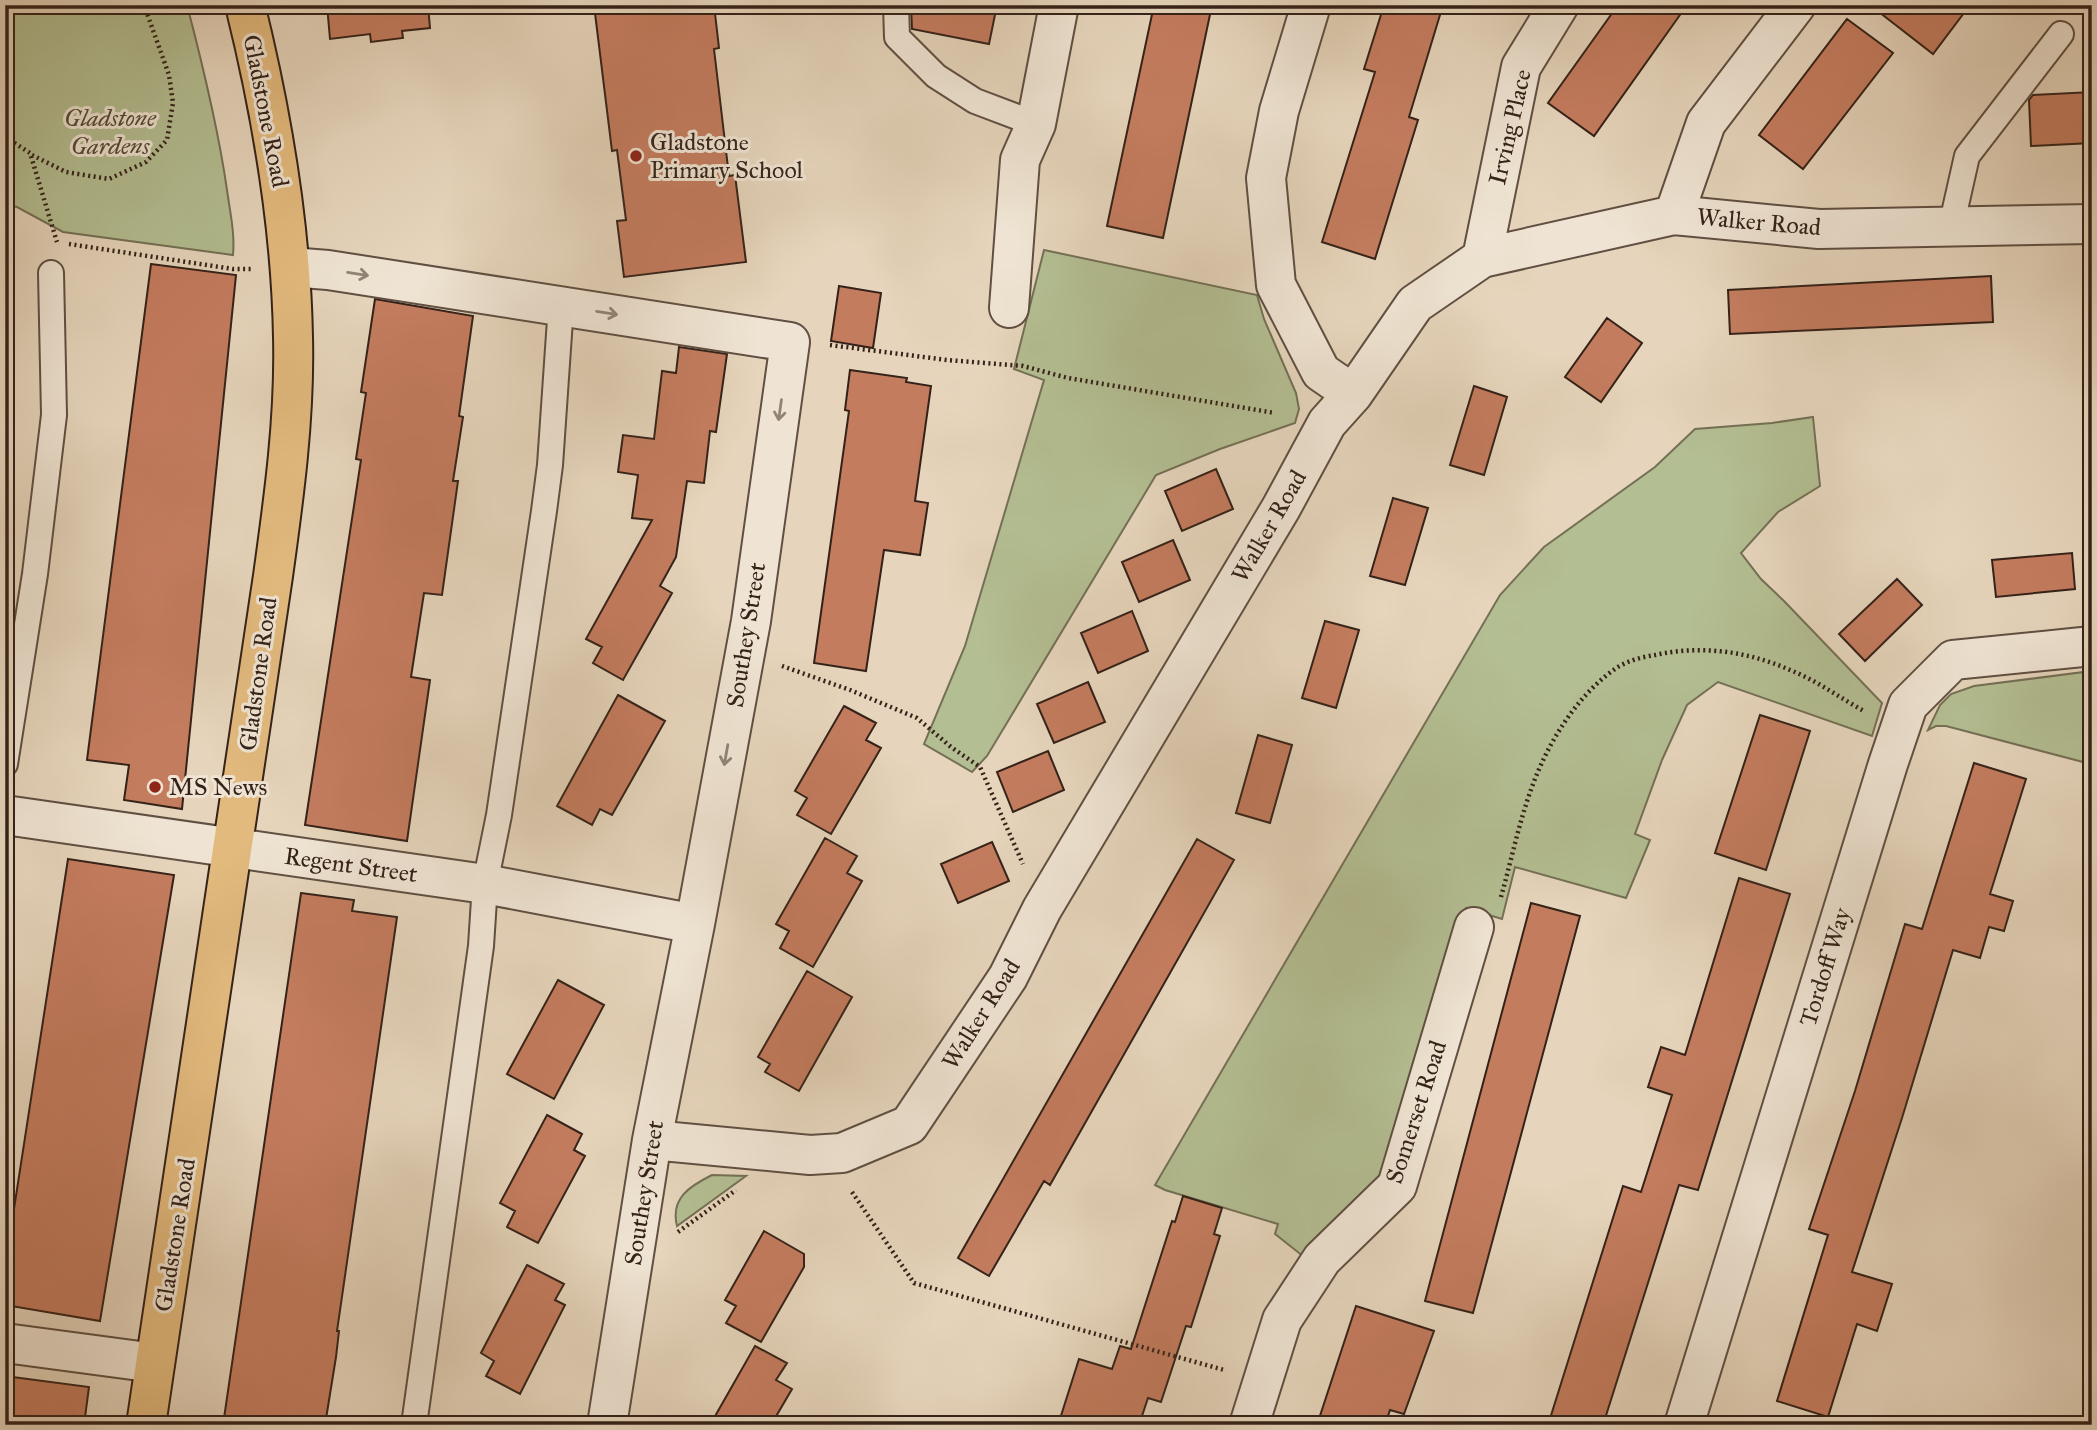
<svg xmlns="http://www.w3.org/2000/svg" width="2097" height="1430" font-family="'IM FELL Great Primer',serif">
<style>
.green{fill:#b3be92;stroke:#747056;stroke-width:2}
.building{fill:#c47c5f;stroke:#342219;stroke-width:2}
.lines{fill:none;stroke-linecap:round;stroke-linejoin:round}
.lane-casing{stroke:#604f42;stroke-width:28}
.street-casing{stroke:#604f42;stroke-width:42}
.primary-casing{stroke:#342219;stroke-width:42}
.path{stroke:#342219;stroke-width:4.5;stroke-dasharray:2 3.5;stroke-linecap:butt}
.lane{stroke:#efe4d3;stroke-width:24}
.street{stroke:#efe4d3;stroke-width:38}
.primary{stroke:#e3ba7e;stroke-width:38}
.oneway{stroke:#928376}
.poi-dot{fill:#8f2418;stroke:#efe4d3;stroke-width:2.5}
.labels{text-anchor:middle;stroke-width:6;stroke-linejoin:round;paint-order:stroke}
.street-label{font-size:24px;fill:#342219;stroke:#efe4d3}
.park-label{font-size:24px;font-style:italic;fill:#544937;stroke:#efe4d3}
.poi-label{font-size:24px;fill:#342219;stroke:#efe4d3;text-anchor:start}
</style>
<rect width="100%" height="100%" fill="#e6d5bc"/>
<filter id="stains"><feTurbulence type="fractalNoise" baseFrequency=".00286" numOctaves="4"/><feColorMatrix values="0 0 0 0 .2 0 0 0 0 .09 0 0 0 0 .02 0 0 0 .5 -.17"/></filter>
<radialGradient id="worn" r=".72"><stop offset=".6" stop-color="#630" stop-opacity="0"/><stop offset="1" stop-color="#630" stop-opacity=".3"/></radialGradient>
<path class="green" d="M5,5h182c16,61 31,122 40,185 3,22 8,43 6,65l-170,-23 -46,-25 -12,-2z
M1044,250l213,45 7,24 32,74 3,16 -4,14 -75,26 -64,26 -169,281 -15,16 -48,-28 41,-98 79,-266 -30,-11z
M1813,417l7,69 -42,26 -37,41 20,26 23,22 98,102 -10,33 -154,-54 -31,23 -25,55 -27,74 15,6 -24,58 -111,-31 -13,52 -36,-11 -61,226 -11,27 -90,96 -29,-23 3,-10 -113,-34 -10,-5 345,-590 44,-48 111,-80 40,-38 77,-6z
M2092,671v55l-9,36 -137,-36h-10l-8,4 12,-25 11,-11 23,-8z
M712,1175l34,1 -69,50c-7,-28 13,-40 35,-51z"/>
<path class="building" d="M327,5h101l2,23 -28,3 1,7 -32,4 -1,-8 -40,5z
M594,5h120l5,43 -5,1 15,127 6,-1 11,87 -122,15 -7,-56 9,-1 -9,-70 -5,1z
M911,5h86l-8,39 -77,-15z
M1154,5h58l-49,233 -56,-12z
M1384,5h59l-34,112 9,3 -43,139 -53,-17 53,-170 -11,-3z
M1618,5h69l-93,131 -46,-33z
M1870,5h100l-37,49z
M1847,19l46,34 -90,116 -44,-34z
M2092,92v51l-61,3 -2,-46 4,-5z
M151,264l85,11 -54,534 -58,-9 5,-35 -42,-5z
M1991,276l2,46 -263,12 -2,-44z
M839,286l42,7 -8,55 -42,-7z
M375,299l98,17 -14,100 4,1 -10,64h5l-16,114 -18,-2 -13,84 19,3 -23,161 -102,-16 56,-365 -5,-1 10,-66 -5,-1z
M1607,318l35,25 -41,59 -36,-25z
M679,347l48,7 -11,78 -6,-1 -6,52 -17,-2 -11,76 -16,29 12,7 -49,87 -30,-17 9,-16 -16,-8 66,-119 -20,-2 6,-43 -20,-3 5,-37 31,4 8,-68 14,2z
M850,370l57,8 -1,4 25,4 -16,115 13,2 -8,52 -36,-5 -18,121 -52,-8 35,-252 -4,-1z
M1474,386l33,11 -23,78 -34,-10z
M1216,469l17,40 -51,22 -17,-40z
M1393,498l35,10 -23,77 -35,-9z
M1173,540l17,40 -51,22 -17,-40z
M2072,553l3,36 -79,8 -4,-37z
M1897,579l25,26 -57,56 -26,-27z
M1132,611l16,40 -50,22 -17,-40z
M1325,621l34,9 -23,78 -34,-10z
M1088,682l17,40 -51,21 -17,-39z
M618,695l47,26 -53,94 -12,-6 -8,16 -35,-19z
M844,706l32,17 -10,17 15,8 -50,86 -34,-19 10,-17 -12,-7z
M1760,715l50,16 -44,139 -51,-17z
M1258,735l34,10 -22,78 -34,-10z
M1048,751l16,39 -51,22 -16,-40z
M1974,763l52,16 -36,115 23,7 -9,30 -15,-4 -9,31 -27,-8 -51,168 -50,154 40,12 -15,47 -20,-7 -29,93 -51,-16 51,-166 -19,-6 46,-138 50,-167 17,5z
M825,838l32,18 -10,17 15,8 -49,86 -33,-19 9,-17 -13,-7z
M1197,839l37,21 -184,325 -6,-4 -55,95 -31,-18z
M992,842l17,39 -51,22 -17,-39z
M68,859l106,16 -74,446 -95,-16v-38z
M1739,878l51,16 -92,296 -19,-5 -76,240h-55l75,-239 18,6 31,-97 -24,-8 13,-40 24,8z
M301,893l53,7 -2,11 45,6 -60,414h2l-3,26 -11,68h-102z
M1531,903l49,13 -107,397 -48,-12z
M807,971l45,26 -53,94 -34,-19 5,-8 -12,-7z
M558,980l46,25 -50,94 -47,-25z
M547,1115l35,19 -8,16 11,6 -47,87 -31,-16 8,-16 -15,-8z
M1183,1196l39,12 -8,26 6,2 -29,91 -5,-1 -25,76 -13,-4 -9,27h-62l-17,-6 19,-60 33,10 8,-23 11,3 41,-128 3,1z
M764,1231l40,23v13l-43,75 -35,-19 10,-17 -11,-6z
M527,1265l37,19 -9,16 10,5 -45,89 -34,-18 8,-15 -13,-8z
M1356,1306l78,25 -30,83 -14,-4 -5,15h-68z
M755,1346l32,17 -11,17 16,9 -21,36h-61z
M5,1376l84,11 -5,38h-79z"/>
<g class="lines">
<g class="lane-casing">
<path id="lane" d="M896,5l1,32 39,39 39,25 61,23
M1951,227l16,-71 94,-122
M5,764l30,-190 19,-159 -3,-142
M414,1425l67,-479 4,-62 14,-69 45,-304 6,-46 11,-160"/>
</g>
<g class="street-casing">
<path id="street" d="M1311,5l-32,106 -13,67 10,107 45,87 32,22
M1674,215l32,-92 90,-118
M1482,258l39,-191 38,-62
M290,267l38,3 462,72 -39,279 -56,303 -43,216 -45,285
M1009,308l11,-148 16,-36 23,-119
M5,815l480,69 210,40
M652,1140l158,15 32,-2 67,-28 99,-148 34,-68 239,-401 46,-85 26,-29 62,-90 67,-46 192,-43 145,14 273,-5
M5,1343l150,20
M1249,1425l33,-105 40,-61 75,-73 77,-259
M1684,1425l204,-661 20,-59 45,-45 139,-14"/>
</g>
<g class="primary-casing">
<path id="primary" d="M146,1425l127,-849c11,-79 22,-159 20,-239 -2,-112 -21,-223 -48,-332"/>
</g>
<path class="path" d="M5,137l25,16 27,89
M32,155l34,17 43,7 37,-17 21,-22 6,-37 -4,-28 -25,-70
M69,244l164,25h18
M830,345l117,15 76,6 45,12 207,35
M782,666l68,24 67,28 34,29 29,20 43,97
M1501,897c11,-39 19,-80 34,-118 16,-41 44,-85 80,-110 11,-8 27,-12 40,-14 46,-10 92,-4 135,15 26,10 50,28 74,41
M852,1192l62,91 310,87
M678,1232l58,-42"/>
<use href="#lane" class="lane"/>
<use href="#street" class="street"/>
<use href="#primary" class="primary"/>
</g>
<defs><path id="oneway-shaft" d="M-6 0H5M1.5-3L5.5 0L1.5 3" fill="none" stroke-width="1.6" stroke-linecap="round" stroke-linejoin="round" transform="scale(1.75)"/></defs>
<g class="oneway">
<use href="#oneway-shaft" transform="translate(358 274) rotate(9)"/>
<use href="#oneway-shaft" transform="translate(607 313) rotate(9)"/>
<use href="#oneway-shaft" transform="translate(780 410) rotate(98)"/>
<use href="#oneway-shaft" transform="translate(726 755) rotate(100)"/>
</g>
<g class="poi-dot">
<circle cx="636" cy="156" r="7"/>
<circle cx="155" cy="787" r="7"/>
</g>
<g class="labels">
<g class="street-label">
<text transform="translate(266 111) rotate(79)" y="8">Gladstone Road</text>
<text transform="translate(1510 127) rotate(-77)" y="8">Irving Place</text>
<text transform="translate(1759 222) rotate(5)" y="8">Walker Road</text>
<text transform="translate(1269 526) rotate(-60)" y="8">Walker Road</text>
<text transform="translate(746 635) rotate(-81)" y="8">Southey Street</text>
<text transform="translate(258 674) rotate(-82)" y="8">Gladstone Road</text>
<text transform="translate(351 865) rotate(8)" y="8">Regent Street</text>
<text transform="translate(1825 967) rotate(-73)" y="8">Tordoff Way</text>
<text transform="translate(981 1014) rotate(-58)" y="8">Walker Road</text>
<text transform="translate(1416 1112) rotate(-72)" y="8">Somerset Road</text>
<text transform="translate(644 1193) rotate(-81)" y="8">Southey Street</text>
<text transform="translate(175 1235) rotate(-81)" y="8">Gladstone Road</text>
</g>
<g class="park-label">
<text x="110" y="126">Gladstone<tspan x="110" dy="28">Gardens</tspan></text>
</g>
<g class="poi-label">
<text x="650" y="150">Gladstone<tspan x="650" dy="28">Primary School</tspan></text>
<text x="169" y="795">MS News</text>
</g>
</g>
<rect width="2097" height="1430" fill="none" stroke="#e6d5bc" stroke-width="28"/>
<rect x="7" y="7" width="2083" height="1416" fill="none" stroke="#342219" stroke-width="3.5"/>
<rect x="14" y="14" width="2069" height="1402" fill="none" stroke="#342219" stroke-width="2"/>
<rect width="100%" height="100%" filter="url(#stains)"/>
<rect width="100%" height="100%" fill="url(#worn)"/>
</svg>
